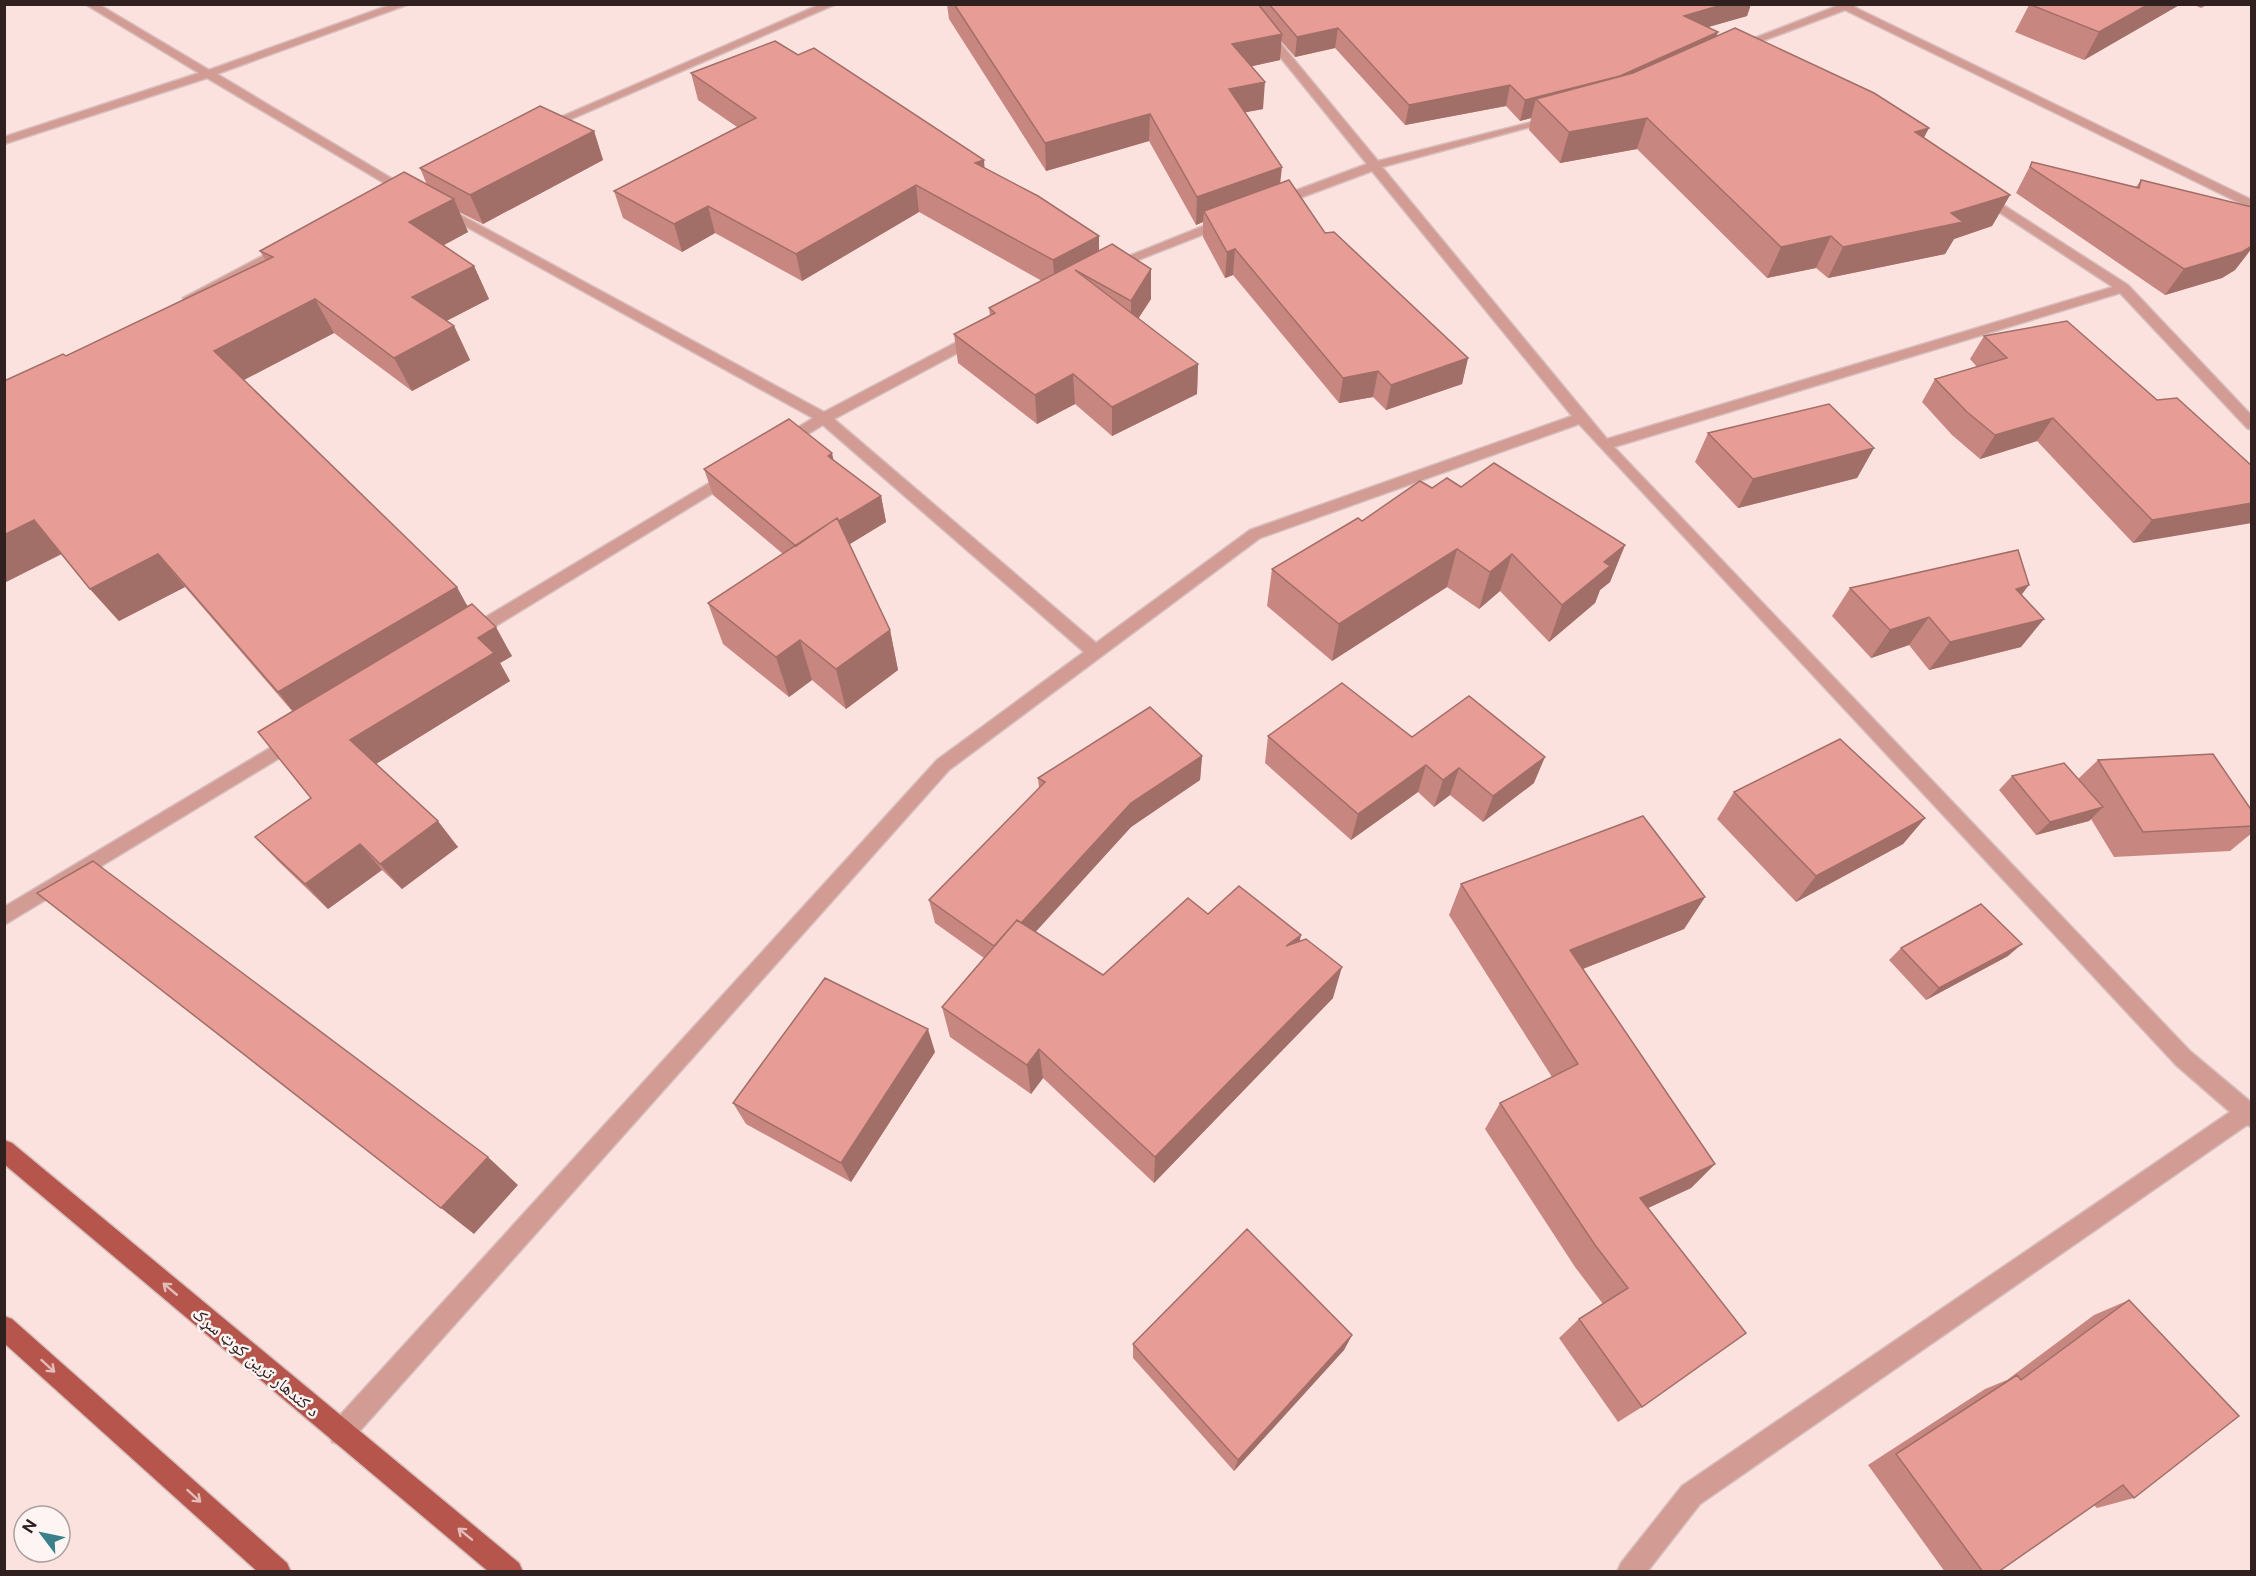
<svg xmlns="http://www.w3.org/2000/svg" width="2256" height="1576" font-family="'Public Sans','Noto Naskh Arabic',sans-serif">
<style>
.lines{fill:none;stroke-linecap:round;stroke-linejoin:round}
.minor-casing{stroke:#d7bfbd;stroke-width:3}
.primary-casing{stroke:#d7bfbd;stroke-width:3}
.minor{fill:#d29b94;fill-rule:evenodd}
.primary{fill:#b5554c;fill-rule:evenodd}
.wall{fill:#c78780}
.shaded-wall{fill:#a26e68}
.building{fill:#e79d95;stroke:#a26e68;stroke-width:1.5}
.oneway{stroke:#e4bcb9}
.labels{text-anchor:middle;stroke-width:5;stroke-linejoin:round;paint-order:stroke}
.near-street-label{font-size:18px;fill:#302120;stroke:#fdf4f3}
</style>
<rect width="100%" height="100%" fill="#fce2df"/>
<g class="lines">
<g class="minor-casing">
<path id="minor" d="M85,4h13l111,66 184,-66h16l-192,70 199,119 -10,3 -199,-118 -203,66v-7l195,-64z
M821,4h15l-288,125 -10,-2z
M1237,4h11l130,157 178,-45v4l-174,47 225,272 506,-152 -134,-88v-6l4,-1 145,93 124,131v14l-5,-2 -127,-135 -506,154 576,604 62,52v24l-5,-2 -547,379 -53,68h-30l4,-9 61,-77 548,-374 -54,-47 -597,-641 -319,114 -311,232 -599,672 -9,3 -9,-3 -3,-9 3,-9 605,-664 147,-108 -261,-227 -35,21h-10l-2,-3 2,-3 35,-22 -377,-208 10,-3 378,205 148,-78h10v6l-148,79 262,224 154,-113 322,-114 -200,-245 -91,34h-8v-6l94,-35z
M1842,4h16l-4,3 398,193v9l-407,-199 -107,40 -9,-2z
M1226,217l6,4 -2,3 -115,45 -5,1 -6,-4z
M285,244l6,4 -2,3 -94,50h-10l-2,-3z
M731,470l7,5 -2,4 -260,159h-12l-2,-4 2,-4z
M295,733l6,2 3,5 -3,5 -297,180v-18z"/>
</g>
<g class="primary-casing">
<path id="primary" d="M4,1140l8,3 507,420 4,9h-34l-485,-408z
M4,1316l8,3 275,244 4,9h-33l-254,-229z"/>
</g>
<use href="#minor" class="minor"/>
<use href="#primary" class="primary"/>
</g>
<path class="wall" d="M947,4h804l-4,12 -39,11 10,5 -2,4 213,92 -6,10 87,57 -18,31 -38,13 -9,15 -117,24 -12,-10 -49,10 -130,-129 -77,14 -31,-33 2,-12 -11,3 -14,-15 -101,19 -70,-77 -40,9 -14,-16 -1,19 -28,6 11,43 -18,3 35,71 45,50 143,125 -6,26 -76,26 -13,-13 -34,6 -106,-128 -8,3 -22,-41v-15l-7,3 -47,-84 -103,30 -97,-152z
M2181,4l-97,56 -69,-28 14,-27z
M2192,4h17l-8,4z
M798,55l186,105v8l115,83 52,18v30l-13,19 60,46 -1,30 -85,42 -37,-32 -38,20 -79,-61 -4,-29 36,-18 -1,-8 53,-27 -123,-69 -117,69 -87,-48 -33,19 -59,-34 -9,-27 123,-64 -39,-27 -7,-27z
M594,131l9,29 -120,64 -24,-12 9,20 -25,13 31,21 15,33 -43,22 8,5 16,34 -58,31 -78,-58 -90,47 224,226 44,50 -12,7 10,18 -134,83 82,83 -56,42 -20,-19 -54,39 -49,-47 -24,-25 56,-39 -19,-87 -107,-124 -66,34 -29,-32 -28,-35 -58,29v-202l62,-25 200,-95 -6,-10 167,-66 -7,-17z
M2032,162l104,25 5,-7 111,27v41l-17,22 -13,8 -57,17 -149,-102z
M1984,336l173,64 95,66 -119,77 -96,-102 -57,18 -28,-24 -30,-33 13,-23 42,-12 -7,-8z
M1708,433l166,15 -17,30 -119,30 -43,-46z
M834,460l47,36 5,26 -36,22 40,86 8,40 -52,39 -34,-29 -23,17 -66,-53 -15,-41 75,-49 -70,-59 -9,-26z
M1461,487l164,58 -15,37 -10,8 -5,13 -46,39 -49,-51 -21,18 -32,-22 -115,74 -65,-55 5,-37 90,-48z
M1850,588l171,7v52l-92,23 -20,-25 -38,13 -39,-42z
M1268,736l144,1 122,46 -51,39 -33,-27 -16,12 -16,-15 -67,48 -86,-77z
M1202,756l-2,24 -69,47 -96,105 68,43 105,-61 92,27 33,57 -179,185 -111,-105 -12,16 -81,-57 -8,-30 42,-49 -49,-35 -6,-23 110,-112 -1,-10z
M2098,760l154,51v22l-22,18 -116,6 -23,-38 -2,2 -53,14 -37,-45 13,-14 66,3z
M1734,792l191,26 -22,26 -107,58 -79,-83z
M1461,884l244,13 -21,32 -101,40 132,195 -24,24 -43,20 -6,199 -24,15 -59,-84 20,-19 24,-15 -28,-37 -90,-138 15,-26 52,-26 -103,-162z
M1901,948l107,8 -82,44 -37,-40z
M935,1052l-84,130 -105,-58 -13,-21z
M2129,1300l5,198 -37,10 -3,-3 -96,67h-53l-77,-107 117,-76 22,-9 87,-65z
M1352,1335l-8,15 -110,121 -101,-113v-14z"/>
<path class="shaded-wall" d="M1725,4h26l-4,12 -70,20 7,-20z
M2149,4h32l-97,56 15,-28z
M1338,28l-3,20 -40,9 2,-20z
M1718,32l-7,20 -161,61 -14,-14 -5,19 -11,3 5,-21z
M1282,34l-2,26 -49,11 1,-27z
M1265,82l-2,27 -36,7 2,-27z
M1510,85l-4,21 -101,19 4,-20z
M1150,114l-1,27 -103,30 -1,-28z
M1647,118l-10,31 -77,14 9,-31z
M1929,128l-16,31 2,-27z
M594,131l9,29 -120,64 -13,-29z
M984,160l2,28 -11,-25z
M1282,167l-3,27 -75,17 -1,11 -7,3 1,-28z
M916,185l3,27 -117,69 -6,-27z
M2010,195l-18,31 -38,13 -9,15 -117,24 15,-31z
M454,199l14,33 -44,24 -15,-34z
M708,206l7,27 -33,19 -8,-28z
M1099,236v28l-24,6 -20,18 -2,-28z
M1831,236l-15,32 -49,10 14,-31z
M2252,246v2l-17,22 -13,8 -57,17 19,-26z
M1235,249l-2,26 -8,3 2,-26z
M474,266l15,33 -60,31 -17,-33z
M1151,269v30l-20,31v-29z
M315,299l19,34 -98,51 -22,-33z
M454,326l16,34 -58,31 -18,-33z
M1468,358l-6,26 -76,26 5,-25z
M1198,364l-1,30 -85,42v-29z
M1378,371l-5,26 -34,6 4,-25z
M1073,374l2,30 -38,20 -2,-29z
M2053,418l-16,23 -57,18 15,-24z
M1874,448l-17,30 -119,30 15,-29z
M832,453l6,27 -10,-24z
M881,496l5,26 -82,50 -8,-26z
M2252,503v20l-119,20 19,-23z
M34,520l29,33 -59,30v-48z
M1625,545l-15,37 -10,8 -5,13 -46,39 13,-37 42,-43z
M1457,549l-10,38 -115,74 7,-37z
M158,554l27,33 -66,34 -29,-32z
M1512,554l-12,37 -21,18 11,-37z
M2029,585l-22,29 9,-25z
M457,587l18,33 -172,104 -25,-32z
M1929,617l-20,28 -38,13 19,-28z
M2044,619l-23,28 -92,23 21,-28z
M496,627l16,29 -12,7 10,18 -139,86 -21,-27 128,-102z
M890,630l8,40 -52,39 -10,-40z
M800,640l12,40 -23,17 -13,-40z
M1202,756l-2,24 -69,47 -130,143 -4,-22 134,-145z
M1545,757l-11,26 -51,39 10,-26z
M1426,765l-8,27 -67,48 7,-26z
M1459,768l-9,27 -16,12 9,-27z
M2103,807l-14,14 -53,14 14,-13z
M1925,818l-22,26 -107,58 20,-26z
M438,821l20,26 -56,42 -22,-25z
M360,844l22,26 -54,39 -23,-25z
M1705,897l-21,32 -130,51 16,-30z
M1301,935l-6,32 -9,-21z
M2022,944l-14,12 -82,44 13,-12z
M1342,967l-9,31 -179,185 1,-26z
M928,1029l7,23 -84,130 -10,-19z
M1039,1049l4,29 -12,16 -4,-29z
M488,1157l30,28 -44,49 -33,-26z
M1715,1164l-24,24 -73,34 22,-24z
M1352,1335l-8,15 -110,121 4,-11z"/>
<path class="building" d="M954,4h304l24,30 -50,10 33,38 -36,7 53,78 -85,30 -47,-83 -105,29z
M1269,4h456l-41,12 34,16 -98,44 -95,24 -15,-15 -101,20 -71,-77 -41,9z
M2029,4h120l-50,28z
M1735,28l139,65 55,35 -14,4 95,63 -59,18 12,9 -120,25 -12,-11 -50,11 -134,-129 -78,14 -33,-33 97,-26z
M775,41l23,14 16,-7 170,112 -9,3 63,33 61,40 -46,24 -137,-75 -120,69 -88,-48 -34,18 -60,-33 142,-73 -65,-45z
M540,106l54,25 -124,64 -50,-27z
M2032,162l107,26 2,-8 111,27v39l-10,6 -58,17 -154,-102z
M404,172l50,27 -45,23 65,44 -62,31 42,29 -60,32 -79,-59 -101,52 243,236 -179,105 -120,-138 -68,35 -56,-69 -30,15v-154l59,-27 3,2 207,-99 -13,-6z
M1289,180l36,53 9,-1 134,126 -77,27 -13,-14 -35,7 -108,-129 -8,3 -23,-41z
M1112,244l39,25 -20,32 -56,-31 123,94 -86,43 -39,-33 -38,21 -81,-61 41,-21 -6,-5z
M2067,321l90,79 20,-2 75,68v37l-100,17 -99,-102 -58,17 -28,-23 -32,-33 72,-21 -23,-22z
M1829,404l45,44 -121,31 -45,-46z
M789,419l43,34 -4,3 53,40 -42,25 -2,-3 -41,28 -92,-77z
M1494,463l131,82 -21,17 6,4 -48,39 -50,-51 -22,18 -33,-23 -118,75 -67,-55 86,-51 4,3 58,-40 12,7 15,-10 14,9z
M837,518l53,112 -54,39 -36,-29 -24,17 -68,-54z
M2018,550l11,35 -13,4 28,30 -94,23 -21,-25 -39,13 -40,-42z
M472,604l24,23 -18,11 16,15 -144,87 88,81 -58,43 -20,-20 -55,40 -50,-47 56,-39 -53,-66z
M1342,683l70,54 57,-41 76,61 -52,39 -34,-28 -16,12 -17,-15 -68,49 -90,-78z
M1150,707l52,49 -71,47 -110,120 -4,-3 -23,26 -65,-46 116,-118 -7,-4z
M1840,739l85,79 -109,58 -82,-84z
M2213,754l39,57v15l-109,6 -45,-72z
M2064,763l39,44 -53,15 -38,-46z
M1643,816l62,81 -135,53 145,214 -75,34 106,135 -104,74 -63,-88 49,-31 -33,-43 -95,-142 78,-39 -117,-180z
M93,861l395,296 -47,51 -404,-315z
M1239,886l62,49 -15,11 20,-7 36,28 -187,190 -116,-108 -12,16 -85,-58 75,-87 86,55 85,-77 20,16z
M1981,904l41,40 -83,44 -38,-40z
M825,978l103,51 -87,134 -108,-60z
M1247,1229l105,106 -114,125 -105,-116z
M2129,1300l110,116 -105,82 -11,-13 -125,87h-15l-87,-118 121,-79 4,5z"/>
<defs><path id="oneway-shaft" d="M-6 0H5M1.5-3L5.5 0L1.5 3" fill="none" stroke-width="1.6" stroke-linecap="round" stroke-linejoin="round" transform="scale(1.5)"/></defs>
<g class="oneway">
<use href="#oneway-shaft" transform="translate(170 1289) rotate(-140)"/>
<use href="#oneway-shaft" transform="translate(48 1366) rotate(42)"/>
<use href="#oneway-shaft" transform="translate(194 1496) rotate(42)"/>
<use href="#oneway-shaft" transform="translate(465 1534) rotate(-141)"/>
</g>
<g class="labels">
<g class="near-street-label">
<text transform="translate(256 1362) rotate(40)" y="6">د کندهار ترين کوټ سړک</text>
</g>
</g>
<rect width="2256" height="1576" fill="none" stroke="#302120" stroke-width="12"/>
<g transform="translate(42 1534) rotate(302)"><circle r="28" fill="#fdf4f3" stroke="#aba09f" stroke-width="1.5"/>
<path d="M0-4.5L10 22L0 15L-10 22Z" fill="#39808a"/>
<text y="-9" font-size="16" font-weight="bold" text-anchor="middle" fill="#302120">N</text>
</g>
</svg>
